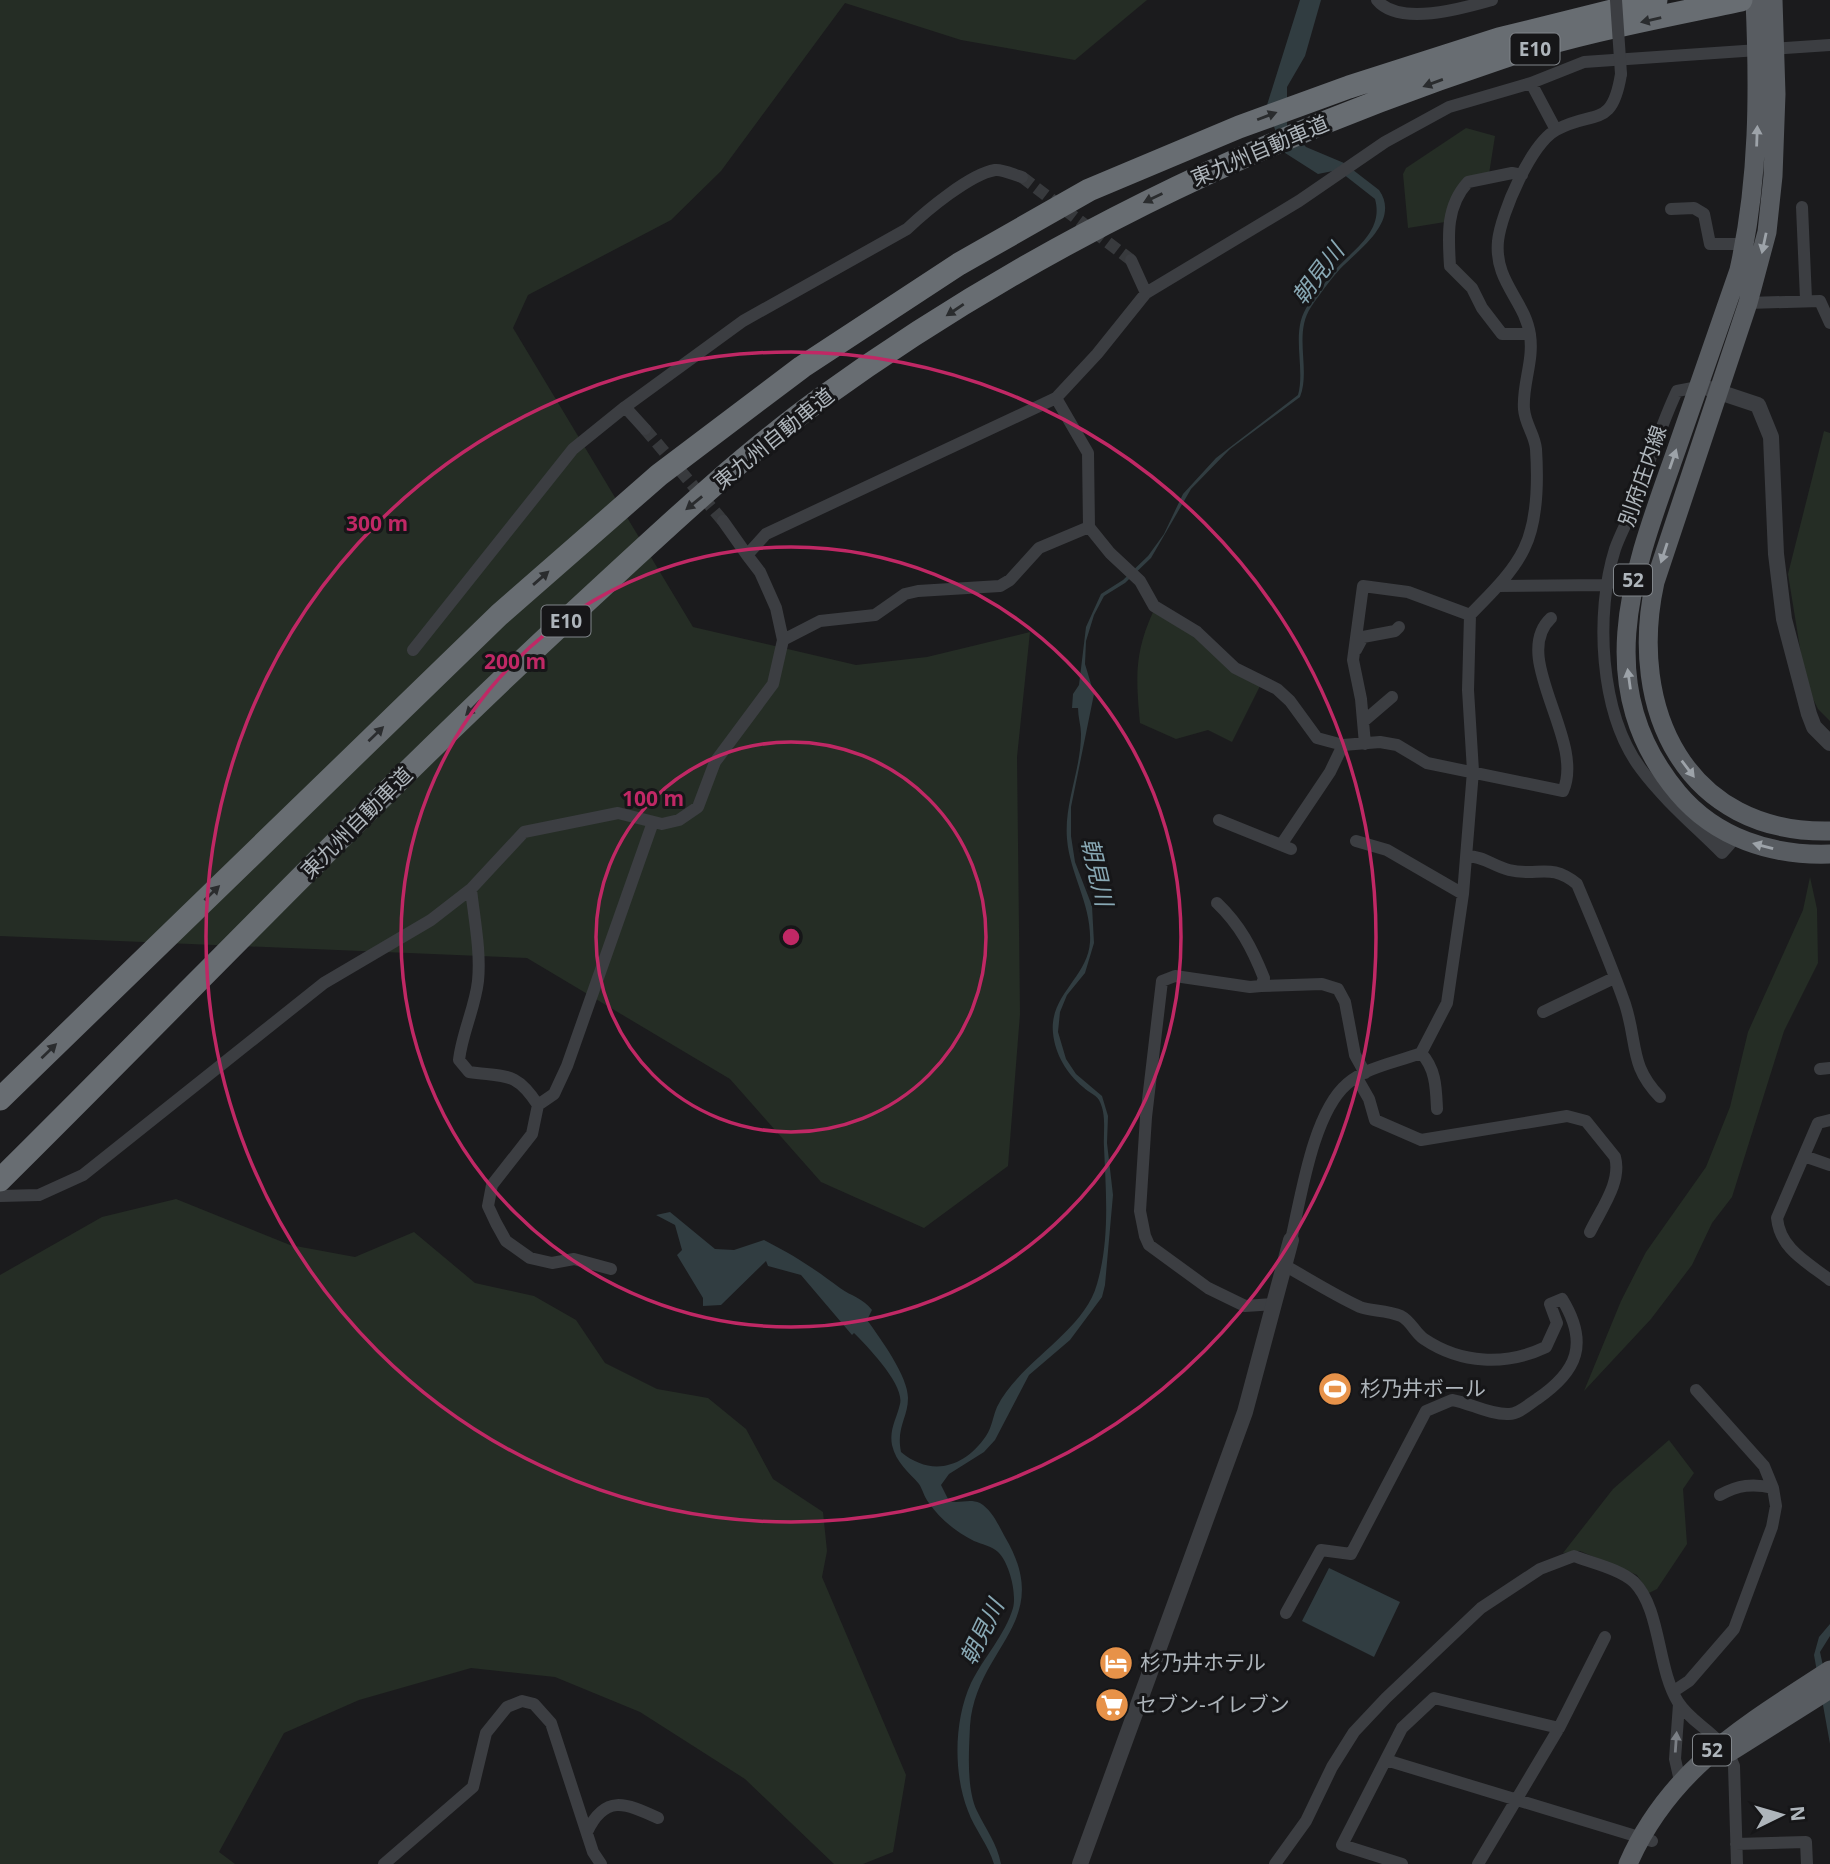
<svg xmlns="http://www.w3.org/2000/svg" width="1830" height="1864" font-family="'Open Sans','Noto Sans JP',sans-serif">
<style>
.green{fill:#252d25}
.water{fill:#313d41}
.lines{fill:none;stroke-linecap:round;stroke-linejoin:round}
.minor-tunnel{stroke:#383a3d;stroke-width:12;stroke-dasharray:12 6;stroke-linecap:butt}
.minor{stroke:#3c3e42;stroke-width:12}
.tertiary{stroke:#3c3e42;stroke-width:16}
.primary{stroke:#585c61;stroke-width:19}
.motorway{stroke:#686d72;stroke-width:23}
.minor-bridge{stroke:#3c3e42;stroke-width:12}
.oneway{fill:#2a2c2e}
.oneway2{fill:#9da3a9}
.oneway3{fill:#7b7f85}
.ring{fill:none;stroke:#c02865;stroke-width:3.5}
.labels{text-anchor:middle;stroke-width:6;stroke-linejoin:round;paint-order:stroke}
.shield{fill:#161618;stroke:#80858a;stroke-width:2}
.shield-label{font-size:19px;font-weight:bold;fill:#aeb5bb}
.street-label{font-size:21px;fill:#aeb5bb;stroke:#161618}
.poi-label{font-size:21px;fill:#aeb5bb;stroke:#161618;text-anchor:start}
.water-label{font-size:23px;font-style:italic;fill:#88a8b4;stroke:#161618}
.centre{fill:#c02865;stroke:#161618;stroke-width:3.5}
.ring-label{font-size:21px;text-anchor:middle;font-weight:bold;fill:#c02865;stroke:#161618;stroke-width:6;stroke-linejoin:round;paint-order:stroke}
</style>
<rect width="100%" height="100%" fill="#1b1b1d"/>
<path class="green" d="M0,0h1147l-72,60 -114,-20 -116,-37 -124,168 -50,49 -143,75 -15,33 180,299 163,38 71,-8 103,-25 -13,125 3,257 -12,152 -84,62 -103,-46 -91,-103 -203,-121 -527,-22z
M1466,128l29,8 -6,38 -12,2 -32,46 -37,6 -5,-54 3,-6z
M1824,431l6,2v288l-12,-12 -12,-24 -18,-111z
M1153,612l46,27 61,47 -28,56 -24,-12 -32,9 -36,-16c-4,-45 -6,-69 13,-111z
M1810,877l7,32 1,54 -34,68 -52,166 -20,26 -20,42 -41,54 -67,72 37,-90 25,-49 60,-85 24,-60 18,-75 55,-122z
M176,1199l114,46 65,12 59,-25 61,51 59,13 42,24 29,43 52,26 51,9 38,31 27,50 50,33 4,39 -5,26 84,198 -13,77 -30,12h-29l-89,-85 -105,-67 -85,-35 -84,-9 -112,32 -75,33 -65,119 16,12h-235v-589l102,-58z
M1669,1440l25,33 -11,16 4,55 -30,45 -8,4 -12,-18 -57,-24 -17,2 50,-64z"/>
<path class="water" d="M1300,0h21l-16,56 -18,31v39l19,21 38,16 35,27c22,31 -21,60 -39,79 -10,11 -20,25 -29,38 -18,27 0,62 -11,90l-70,52 -39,40 -40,69 -26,25 -21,13 -10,19 -8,26 -1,23 9,30 -23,113v29l4,26 17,44 2,37 -9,30 -18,22 -7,17 -2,20 8,27 10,15 26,22 6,20 -1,27 6,52 -8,90 -3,12 -32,43 -41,35 -34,65 -11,12 -35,22 -8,11 8,16c11,3 20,-3 31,2 12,7 19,23 25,34 51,86 -29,109 -35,189 -1,24 -4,62 7,85 9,19 20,32 24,53h-7c-6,-20 -19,-34 -26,-53 -15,-38 -14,-91 3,-128 13,-26 34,-48 42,-75 4,-15 -4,-46 -15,-56 -6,-6 -17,-8 -24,-11 -18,-9 -34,-22 -45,-38 -5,-6 -6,-13 -10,-19 -10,-12 -23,-21 -27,-39 -3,-16 5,-27 8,-41 5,-19 -33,-58 -46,-71l-2,2 -51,-60 -33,-9 -2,-5 -45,44 -18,1v-8l-26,-43 5,-5 -7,-25 -19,-10 14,-3 45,37 19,1 30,-10c31,16 48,27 76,48 11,8 23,10 32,22l-5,10c13,18 41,56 41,78 0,20 -12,29 -7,54 30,25 63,16 85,-16 6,-9 7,-20 11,-29 22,-45 87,-75 100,-123 13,-45 9,-90 7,-137 -1,-15 3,-32 -5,-47 -3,-5 -11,-8 -16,-13 -16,-13 -28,-33 -30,-54 -4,-38 35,-56 37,-91 2,-37 -20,-67 -23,-103 -3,-36 14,-69 14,-105 0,-8 -3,-17 -3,-26h-6l1,-14 6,-9 7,-58 15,-33 22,-14 25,-24 16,-22 19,-40 33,-36 82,-63c8,-28 -9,-65 11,-91 8,-11 17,-23 26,-34 19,-21 49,-39 40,-71l-37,-29 -20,4 -36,-23 -15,-46z
M1329,1568l71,34 -26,55 -72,-36z
M1830,1624v12l-10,16 10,46v46l-16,-89 5,-18z"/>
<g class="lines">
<path class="minor-tunnel" d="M1022,177l109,83
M645,429l78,92"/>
<path class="minor" d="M1377,0c22,27 87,8 115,0
M1531,83l25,47
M1522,175l-10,-2 -44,9c-22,24 -20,53 -18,84l22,22 10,20 20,26h28
M1802,207l4,92
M1671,209l23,-1 10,6 6,30h35
M1131,260l15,33
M1748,303l72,-2 10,22
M1698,387l-21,4c-17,36 -28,72 -41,109 -6,17 -15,32 -21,49 -20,64 -16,164 26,220 23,31 54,57 81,84l8,-9 -12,-8 -14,-2
M1056,398l32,55 1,74 21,26 30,28 14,25 43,26 38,36 42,21 13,12 27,37 26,7 37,-3 17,3 30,18 136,28c23,-51 -54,-134 -12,-173
M645,429l-20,-22 118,-86 164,-92c19,-18 63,-55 88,-59 8,-1 19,5 27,7
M723,521l24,34
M1498,586l110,-1
M783,640l37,-19 55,-6 30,-21 13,-3 82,-5 10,-6 29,-32 50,-21
M413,650l160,-201 52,-42
M1356,650l7,-13 32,-6 4,-4
M1364,721l28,-24
M1365,744l-4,-45 -8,-39 10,-74 45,6 62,23
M1219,820l72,29
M1356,841l31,9 76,44
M1281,845l49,-73 13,-27
M1467,856c16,0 26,10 42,14 29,7 41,-8 68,14 17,40 34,80 48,120 13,40 4,61 35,93
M471,889c3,29 10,62 7,92 -3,27 -16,52 -19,79l10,12c37,5 47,-1 69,33l-6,29 -40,51 -4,21 8,17 10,18 24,17 22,5 22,-4 37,10
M1217,903c23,22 35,45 47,75l-3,8 -11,1 -75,-11 -13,5 -16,136 -6,94 5,25 4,9 59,43 37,18 29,-2
M1261,986l61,-2 16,5 7,13 10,53 10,18
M1543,1012l71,-34
M1421,1053c15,16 15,35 16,56
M1820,1069l10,-1
M1357,1078l12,21 6,21 46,20 146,-24 19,5 29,36c7,25 -14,52 -25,75
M538,1105l16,-11 13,-28 86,-244
M1830,1120l-12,3 -41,95c3,31 30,44 53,62
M1804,1156l26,9
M0,1196l39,-1 44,-20 241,-192 107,-63 40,-31 53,-57 94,-19 44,11 17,-4 19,-13 17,-45 58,-78 10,-44 -7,-32 -16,-36 -13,-17 19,-21 290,-136 41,-44 49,-61 153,-92 86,-59 64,-35 82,-24 53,-21 246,-17
M1291,1240c10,-43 22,-127 56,-156 19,-17 51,-22 74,-31l26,-50 16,-109 10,-123 -5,-81 2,-75c19,-20 42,-41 54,-66 14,-28 14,-69 12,-100 -1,-14 -11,-25 -12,-40 -2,-24 10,-48 6,-74 -5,-35 -36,-53 -32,-94 3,-28 33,-97 58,-111 38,-21 56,0 65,-56
M1284,1265c25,14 50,30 76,42 10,4 27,3 41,9 10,5 14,17 23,23 37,25 82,27 122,8l11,-24 -7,-19 12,-5c27,44 16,72 -25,100 -8,5 -18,15 -28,15 -19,1 -39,-11 -57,-14l-26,11 -75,143 -30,-4 -35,63
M1696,1390l68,76 9,22
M1674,1691l15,-10 45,-52 38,-102 4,-21 -3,-18c-20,-5 -35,-3 -53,7
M1679,1704l-4,55 5,22
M1386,1760l266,81
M587,1832c18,-38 38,-29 71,-14
M1736,1844l70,-2 1,22
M384,1864l89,-77 13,-54 21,-26 15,-6 12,3 17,19 42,129 8,12
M1275,1864l31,-43 26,-54 22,-35 32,-34 95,-90 59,-39 34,-13c18,7 46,13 60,26 27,27 23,86 44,120 16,25 43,30 56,64l3,98
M1402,1864l-60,-19 60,-117 32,-30 125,30
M1478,1864l81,-136 46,-91"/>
<path class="tertiary" d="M1710,389l48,16 13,32 5,117 8,65 25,95 5,13 16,16
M1080,1864l165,-452 46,-172"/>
<path class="primary" d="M1755,0c4,91 4,180 -16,270 -21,60 -42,120 -63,181 -41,116 -89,233 2,342 38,45 94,63 152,61
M1773,0l3,94 -3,82 -6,56 -19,71 -93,279c-28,127 31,252 175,249
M1730,1752l100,-63
M1628,1864c42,-96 118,-139 202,-194"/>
<path class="motorway" d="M0,1099l499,-484 160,-140 143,-108 157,-103 130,-74 150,-63 110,-40 150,-48 157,-39
M0,1180c189,-187 372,-380 567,-561 82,-75 162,-153 252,-219 210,-152 435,-260 681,-342 78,-26 161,-41 241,-58"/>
<path class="minor-bridge" d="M1616,0l5,74"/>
</g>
<defs><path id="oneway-solid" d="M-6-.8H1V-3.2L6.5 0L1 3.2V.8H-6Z" transform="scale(1.75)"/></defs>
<g class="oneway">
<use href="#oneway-solid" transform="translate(1651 20) rotate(167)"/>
<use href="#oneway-solid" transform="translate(1433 83) rotate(160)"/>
<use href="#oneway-solid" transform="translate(1267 116) rotate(-21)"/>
<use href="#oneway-solid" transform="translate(1153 198) rotate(154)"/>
<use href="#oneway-solid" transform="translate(955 310) rotate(146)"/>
<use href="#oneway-solid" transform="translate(694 503) rotate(141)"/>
<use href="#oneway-solid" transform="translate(541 578) rotate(-41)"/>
<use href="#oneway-solid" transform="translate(473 708) rotate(135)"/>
<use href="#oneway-solid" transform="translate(376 734) rotate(-44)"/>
<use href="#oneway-solid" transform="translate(212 893) rotate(-44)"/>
<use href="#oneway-solid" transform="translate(49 1051) rotate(-44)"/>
</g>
<g class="oneway2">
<use href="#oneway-solid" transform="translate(1757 136) rotate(-88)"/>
<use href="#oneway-solid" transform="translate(1764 243) rotate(102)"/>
<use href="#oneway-solid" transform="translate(1673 459) rotate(-71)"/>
<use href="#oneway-solid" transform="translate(1664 553) rotate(108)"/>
<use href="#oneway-solid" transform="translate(1629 679) rotate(-98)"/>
<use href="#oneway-solid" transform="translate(1688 769) rotate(53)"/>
<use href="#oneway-solid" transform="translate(1763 846) rotate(-165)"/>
</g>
<use class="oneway3" href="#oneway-solid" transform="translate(1676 1742) rotate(-86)"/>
<g class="ring">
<circle cx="791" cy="937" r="195"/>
<circle cx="791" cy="937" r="390"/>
<circle cx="791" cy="937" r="585"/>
</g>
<defs>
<g id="stadium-disc" transform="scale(1.75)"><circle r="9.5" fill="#e79249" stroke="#161618"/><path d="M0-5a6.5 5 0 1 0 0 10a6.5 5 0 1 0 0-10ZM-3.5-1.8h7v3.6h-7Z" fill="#fff"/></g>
<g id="hotel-disc" transform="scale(1.75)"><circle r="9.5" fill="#e79249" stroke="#161618"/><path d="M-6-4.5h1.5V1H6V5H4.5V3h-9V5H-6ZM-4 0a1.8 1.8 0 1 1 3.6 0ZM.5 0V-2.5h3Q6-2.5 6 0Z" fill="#fff"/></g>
<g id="supermarket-disc" transform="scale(1.75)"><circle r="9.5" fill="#e79249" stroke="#161618"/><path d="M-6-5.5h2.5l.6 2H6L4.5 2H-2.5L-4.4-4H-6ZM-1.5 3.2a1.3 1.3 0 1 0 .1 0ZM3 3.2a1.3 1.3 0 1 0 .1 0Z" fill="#fff"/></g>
</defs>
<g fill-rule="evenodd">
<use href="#stadium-disc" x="1335" y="1389"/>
<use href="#hotel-disc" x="1116" y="1663"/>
<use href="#supermarket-disc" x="1112" y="1705"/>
</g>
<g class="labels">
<g class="shield">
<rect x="1510.5" y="33.5" width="49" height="31" rx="5"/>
<rect x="1614" y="564.5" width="38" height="31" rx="5"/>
<rect x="541.5" y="605.5" width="49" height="31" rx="5"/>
<rect x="1693" y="1734.5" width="38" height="31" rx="5"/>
</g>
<g class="shield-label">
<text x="1535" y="56">E10</text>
<text x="1633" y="587">52</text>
<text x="566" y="628">E10</text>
<text x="1712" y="1757">52</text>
</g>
<g class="street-label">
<text transform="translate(1260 151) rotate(-23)" y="7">東九州自動車道</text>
<text transform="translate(774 439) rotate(-39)" y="7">東九州自動車道</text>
<text transform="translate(1643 476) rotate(-71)" y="7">別府庄内線</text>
<text transform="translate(357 823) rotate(-45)" y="7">東九州自動車道</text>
</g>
<g class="poi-label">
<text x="1360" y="1396">杉乃井ボール</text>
<text x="1140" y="1670">杉乃井ホテル</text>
<text x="1136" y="1712">セブン-イレブン</text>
</g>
<g class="water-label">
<text transform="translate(1318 274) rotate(-53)" y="8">朝見川</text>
<text transform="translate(1097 872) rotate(77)" y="8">朝見川</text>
<text transform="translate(982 1632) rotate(-64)" y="8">朝見川</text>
</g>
</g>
<circle cx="791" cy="937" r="10" class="centre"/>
<g class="ring-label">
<text x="377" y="531">300 m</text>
<text x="515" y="669">200 m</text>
<text x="653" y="806">100 m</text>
</g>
<g transform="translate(1781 1815) rotate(85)" stroke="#161618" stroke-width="5" paint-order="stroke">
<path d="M0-5L12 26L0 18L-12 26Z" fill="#aeb5bb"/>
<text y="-10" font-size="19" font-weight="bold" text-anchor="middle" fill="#aeb5bb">N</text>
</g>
</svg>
